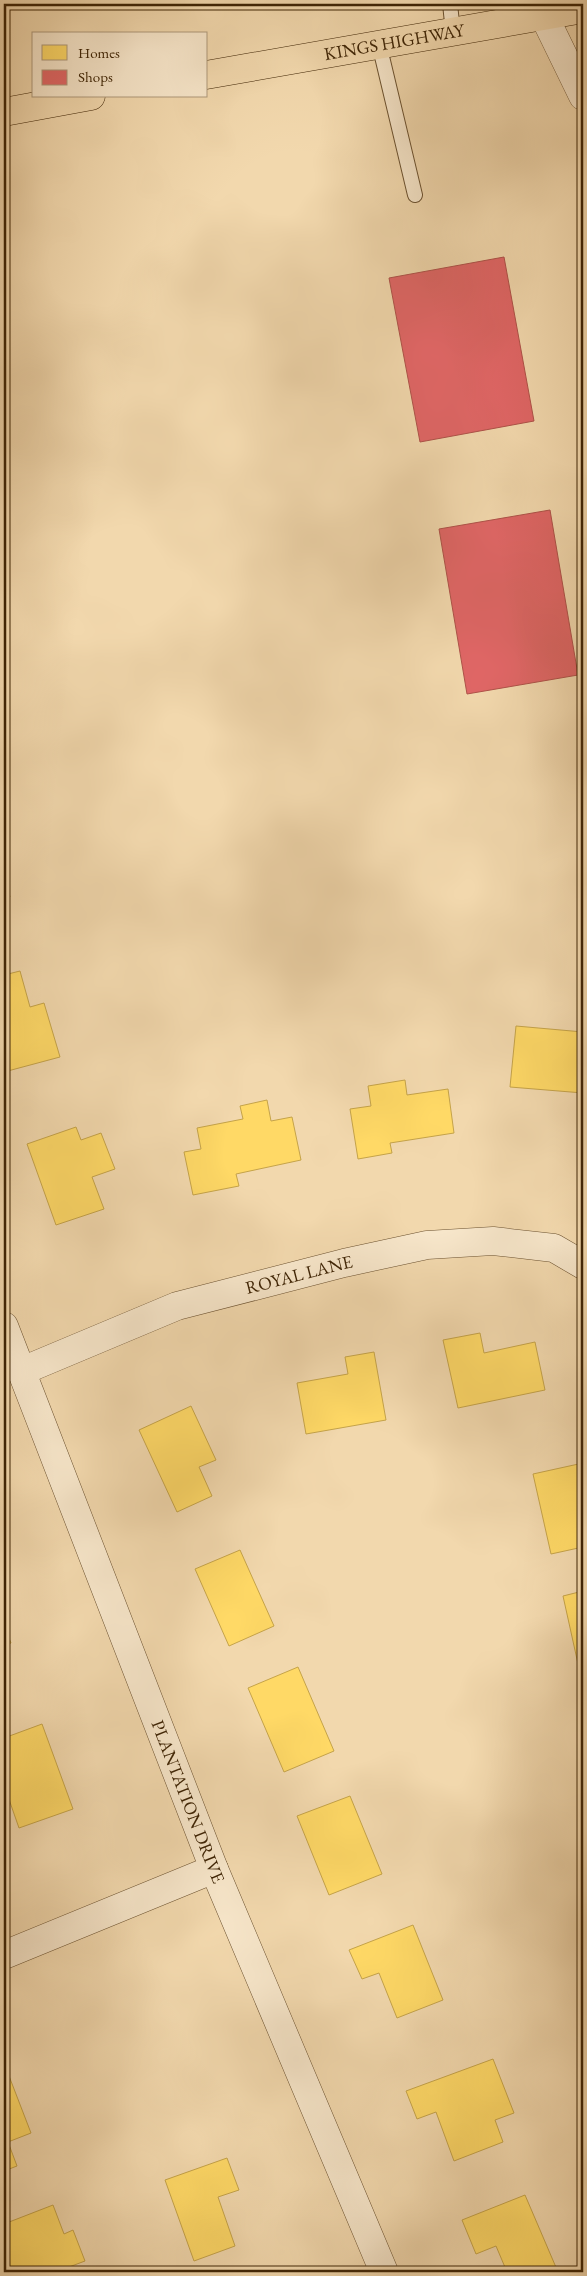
<svg xmlns="http://www.w3.org/2000/svg" width="587" height="2276" font-family="'EB Garamond',serif">
<style>
.homes{fill:#ffd966;stroke:#c5a349}
.shops{fill:#e06666;stroke:#af5249}
.lines{fill:none;stroke-linecap:round;stroke-linejoin:round}
.service-casing{stroke:#6b512f;stroke-width:16}
.minor-casing{stroke:#6b512f;stroke-width:29}
.primary-casing{stroke:#3e2405;stroke-width:29}
.service{stroke:#f7e6ca;stroke-width:14}
.minor{stroke:#f7e6ca;stroke-width:28}
.primary{stroke:#f2d8ad;stroke-width:28}
.labels{text-anchor:middle;stroke-width:5;stroke-linejoin:round;paint-order:stroke}
.street-label{font-size:18px;fill:#3e2405;stroke:#f7e6ca}
</style>
<rect width="100%" height="100%" fill="#f2d8ad"/>
<filter id="stains"><feTurbulence type="fractalNoise" baseFrequency=".004" numOctaves="4"/><feColorMatrix values="0 0 0 0 .2 0 0 0 0 .09 0 0 0 0 .02 0 0 0 .5 -.17"/></filter>
<radialGradient id="worn" r=".72"><stop offset=".6" stop-color="#630" stop-opacity="0"/><stop offset="1" stop-color="#630" stop-opacity=".3"/></radialGradient>
<path class="homes" d="M4,875l6,22 -6,2z
M20,971l10,36 14,-4 16,54 -56,15v-97z
M516,1026l67,6v61l-73,-6z
M405,1080l2,15 41,-6 6,44 -64,10 2,10 -34,6 -8,-50 21,-3 -3,-20z
M267,1100l4,21 21,-4 9,43 -65,14 3,12 -46,9 -9,-43 17,-3 -4,-21 46,-9 -3,-13z
M76,1127l5,13 20,-7 14,36 -23,8 12,32 -48,16 -29,-81z
M480,1333l4,20 51,-11 10,48 -87,18 -15,-68z
M374,1352l12,68 -80,14 -9,-51 51,-9 -3,-17z
M191,1406l25,54 -17,7 13,29 -35,16 -38,-82z
M583,1463v84l-32,7 -18,-80z
M240,1550l34,76 -45,20 -34,-77z
M583,1591v91h-1l-19,-86z
M4,1626l7,17 -7,3z
M298,1667l36,84 -50,21 -36,-84z
M42,1724l31,85 -54,19 -15,-43v-47z
M350,1796l32,78 -53,21 -32,-79z
M413,1925l30,75 -46,18 -18,-45 -17,6 -13,-29z
M493,2059l21,54 -19,7 8,22 -49,19 -18,-49 -19,7 -11,-28z
M4,2063l27,70 -23,9 9,24 -13,5z
M227,2158l12,32 -21,7 17,49 -41,15 -29,-81z
M525,2195l33,77h-51l-11,-26 -20,8 -14,-34z
M53,2205l11,29 9,-4 12,31 -16,6 2,5h-67v-48z"/>
<path class="shops" d="M504,257l30,164 -114,21 -31,-164z
M550,510l28,165 -111,19 -28,-165z"/>
<g class="lines">
<g class="service-casing">
<path id="service" d="M450,4l3,28
M379,44l36,151"/>
</g>
<g class="minor-casing">
<g id="minor">
<path d="M544,16l39,80"/>
<path id="s1" d="M4,1326l210,543 170,403"/>
<path id="s2" d="M22,1371l155,-65 167,-43 83,-18 66,-4 61,7 29,17"/>
<path d="M4,1955l210,-86"/>
</g>
</g>
<g class="primary-casing">
<g id="primary">
<path id="s3" d="M206,75l377,-66"/>
<path d="M4,112l87,-16"/>
</g>
</g>
<use href="#service" class="service"/>
<use href="#minor" class="minor"/>
<use href="#primary" class="primary"/>
</g>
<g class="labels">
<g class="street-label">
<text dy="6" stroke="none"><textPath href="#s3" startOffset="191">KINGS HIGHWAY</textPath></text>
<text dy="6" stroke="none"><textPath href="#s2" startOffset="294">ROYAL LANE</textPath></text>
<text dy="6" stroke="none"><textPath href="#s1" startOffset="510">PLANTATION DRIVE</textPath></text>
</g>
</g>
<rect width="587" height="2276" fill="none" stroke="#f2d8ad" stroke-width="20"/>
<rect x="5" y="5" width="577" height="2266" fill="none" stroke="#3e2405" stroke-width="2.5"/>
<rect x="10" y="10" width="567" height="2256" fill="none" stroke="#3e2405"/>
<rect x="32" y="32" width="175" height="65" fill="#f7e6ca" stroke="#ad987b"/>
<rect x="42" y="45" width="25" height="15" fill="#ffd966" stroke="#ad987b"/>
<text x="78" y="58" font-size="15" fill="#3e2405">Homes</text>
<rect x="42" y="70" width="25" height="15" fill="#e06666" stroke="#ad987b"/>
<text x="78" y="82" font-size="15" fill="#3e2405">Shops</text>
<rect width="100%" height="100%" filter="url(#stains)"/>
<rect width="100%" height="100%" fill="url(#worn)"/>
</svg>
